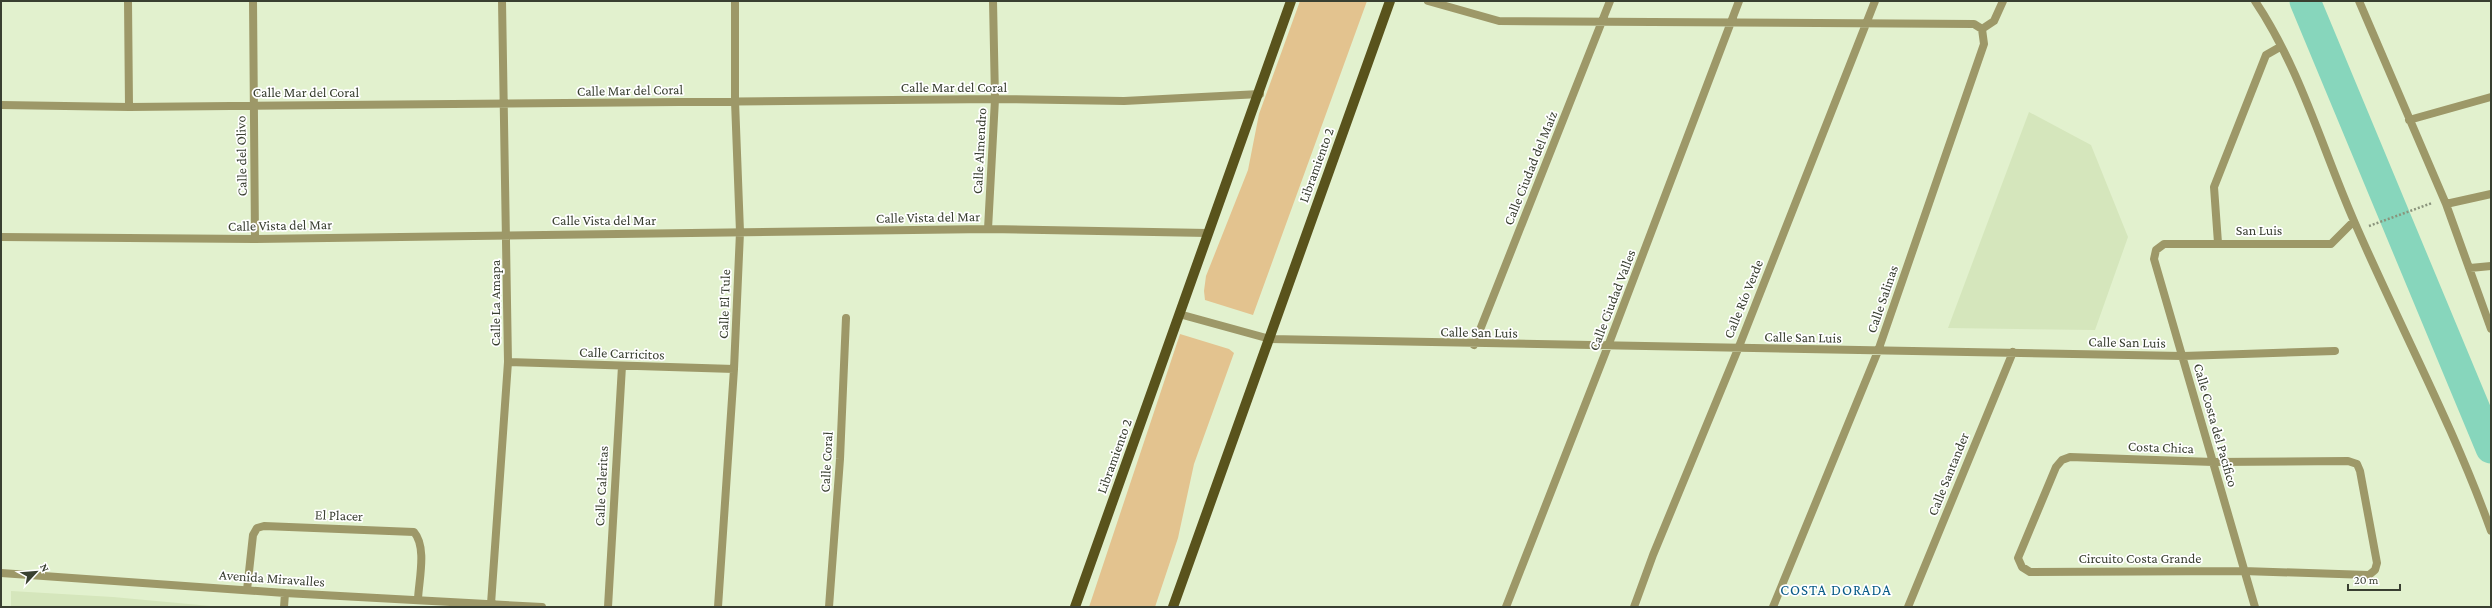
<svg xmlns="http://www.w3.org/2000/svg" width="2492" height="608" font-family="'Crimson Pro',serif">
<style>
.built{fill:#d5e6bc}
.green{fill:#e3c38f}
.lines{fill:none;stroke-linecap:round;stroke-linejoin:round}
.river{stroke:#87d6bc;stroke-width:31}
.path{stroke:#8a947c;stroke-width:2.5;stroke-dasharray:2 2;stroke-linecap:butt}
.lane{stroke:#9d9868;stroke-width:8}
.street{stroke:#9d9868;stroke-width:8}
.primary{stroke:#59531c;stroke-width:10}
.labels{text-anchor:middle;stroke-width:3.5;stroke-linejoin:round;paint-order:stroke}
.street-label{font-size:14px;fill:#393f31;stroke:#fff}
.neighbourhood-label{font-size:15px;letter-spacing:1px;fill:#0a5c88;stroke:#fff}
</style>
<rect width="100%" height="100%" fill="#e2f1ce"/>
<path class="built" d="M2029,112l62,33 37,92 -33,93 -147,-2z
M11,591l102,6 108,10h-210z"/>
<path class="green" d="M1300,1h67l-114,314 -48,-15 -1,-9 2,-15 42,-106 11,-56z
M1180,334l49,15 5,4 -40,111 -16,74 -23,69h-66z"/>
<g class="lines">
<path class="river" d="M2305,1l186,447"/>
<path class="path" d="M2369,226l63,-23"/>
<path class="lane" d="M247,590l6,-55 4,-7 7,-2 150,6c13,15 5,47 4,67"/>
<path class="street" d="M128,1l1,106
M253,1l2,238
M1428,1l71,20 475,3 8,5
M2255,1c45,67 67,147 99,220 45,104 99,204 137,310
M2359,1l87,203 45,125
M1982,29l12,-8 9,-20
M1,105l128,2 866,-8 129,2 136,-7
M2409,120l82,-23
M2446,204l45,-10
M988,229l7,-130 -2,-98
M1,237l254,2 733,-10 220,4
M2218,243l-4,-56 52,-132 14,-8
M2470,268l21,-2
M1179,314l91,25 913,17 152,-5
M1474,345l136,-344
M508,362l226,7
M2070,457l143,5 135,-1 9,3 3,7 17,92 -2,7 -6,5 -126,-4 -213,1 -8,-5 -4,-9 38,-91 6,-7z
M1,573l284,20 257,14
M491,604l17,-242 -6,-361
M284,607l1,-14
M608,607l14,-241
M718,607l16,-238 6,-137 -5,-131v-100
M829,607l11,-148 6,-141
M1506,607l102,-261 131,-345
M1634,607l19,-52 85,-206 137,-348
M1773,607l105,-256 106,-307 -2,-15
M1908,607l105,-255
M2255,607l-101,-348 2,-9 8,-6h167l23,-23"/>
<path class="primary" d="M1075,607l216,-606
M1173,607l217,-606"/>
</g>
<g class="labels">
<g class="street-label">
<text x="954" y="92">Calle Mar del Coral</text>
<text transform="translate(630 90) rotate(-1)" y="5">Calle Mar del Coral</text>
<text x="306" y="97">Calle Mar del Coral</text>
<text transform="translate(979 151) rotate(-87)" y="5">Calle Almendro</text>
<text transform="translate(241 156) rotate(-91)" y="5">Calle del Olivo</text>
<text transform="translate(1316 165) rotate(-70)" y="5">Libramiento 2</text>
<text transform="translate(1530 168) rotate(-68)" y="5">Calle Ciudad del Maíz</text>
<text transform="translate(928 217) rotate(-1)" y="5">Calle Vista del Mar</text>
<text x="604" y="225">Calle Vista del Mar</text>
<text transform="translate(280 225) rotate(-1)" y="5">Calle Vista del Mar</text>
<text x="2259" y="235">San Luis</text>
<text transform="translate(1743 299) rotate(-68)" y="5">Calle Río Verde</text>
<text transform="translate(1882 299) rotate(-71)" y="5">Calle Salinas</text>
<text transform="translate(1612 300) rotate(-69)" y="5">Calle Ciudad Valles</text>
<text transform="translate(495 303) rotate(-90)" y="5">Calle La Amapa</text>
<text transform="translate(724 304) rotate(-88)" y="5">Calle El Tule</text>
<text transform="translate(1479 332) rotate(1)" y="5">Calle San Luis</text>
<text transform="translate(1803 337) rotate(1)" y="5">Calle San Luis</text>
<text transform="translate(2127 342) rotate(1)" y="5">Calle San Luis</text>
<text transform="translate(622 353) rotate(2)" y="5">Calle Carricitos</text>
<text transform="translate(2216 425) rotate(74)" y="5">Calle Costa del Pacifico</text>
<text transform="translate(2161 447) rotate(2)" y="5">Costa Chica</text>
<text transform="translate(1114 456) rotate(-70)" y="5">Libramiento 2</text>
<text transform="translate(826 462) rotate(-87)" y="5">Calle Coral</text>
<text transform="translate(1948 474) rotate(-68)" y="5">Calle Santander</text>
<text transform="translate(601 486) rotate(-87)" y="5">Calle Caleritas</text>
<text transform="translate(339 515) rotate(2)" y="5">El Placer</text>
<text x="2140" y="563">Circuito Costa Grande</text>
<text transform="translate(272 578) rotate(4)" y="5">Avenida Miravalles</text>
</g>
<g class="neighbourhood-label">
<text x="1836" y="595">COSTA DORADA</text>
</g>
</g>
<rect width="2492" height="608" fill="none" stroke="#393f31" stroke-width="4"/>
<g transform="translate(36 572) rotate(64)" stroke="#ffffff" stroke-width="3" paint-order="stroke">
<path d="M0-3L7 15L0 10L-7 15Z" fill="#393f31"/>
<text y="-6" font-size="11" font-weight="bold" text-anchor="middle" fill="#393f31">N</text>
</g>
<path d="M2348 584v6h52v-6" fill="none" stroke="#393f31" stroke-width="2"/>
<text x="2354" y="584" font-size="12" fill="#393f31" stroke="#ffffff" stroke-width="3" paint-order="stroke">20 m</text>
</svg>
